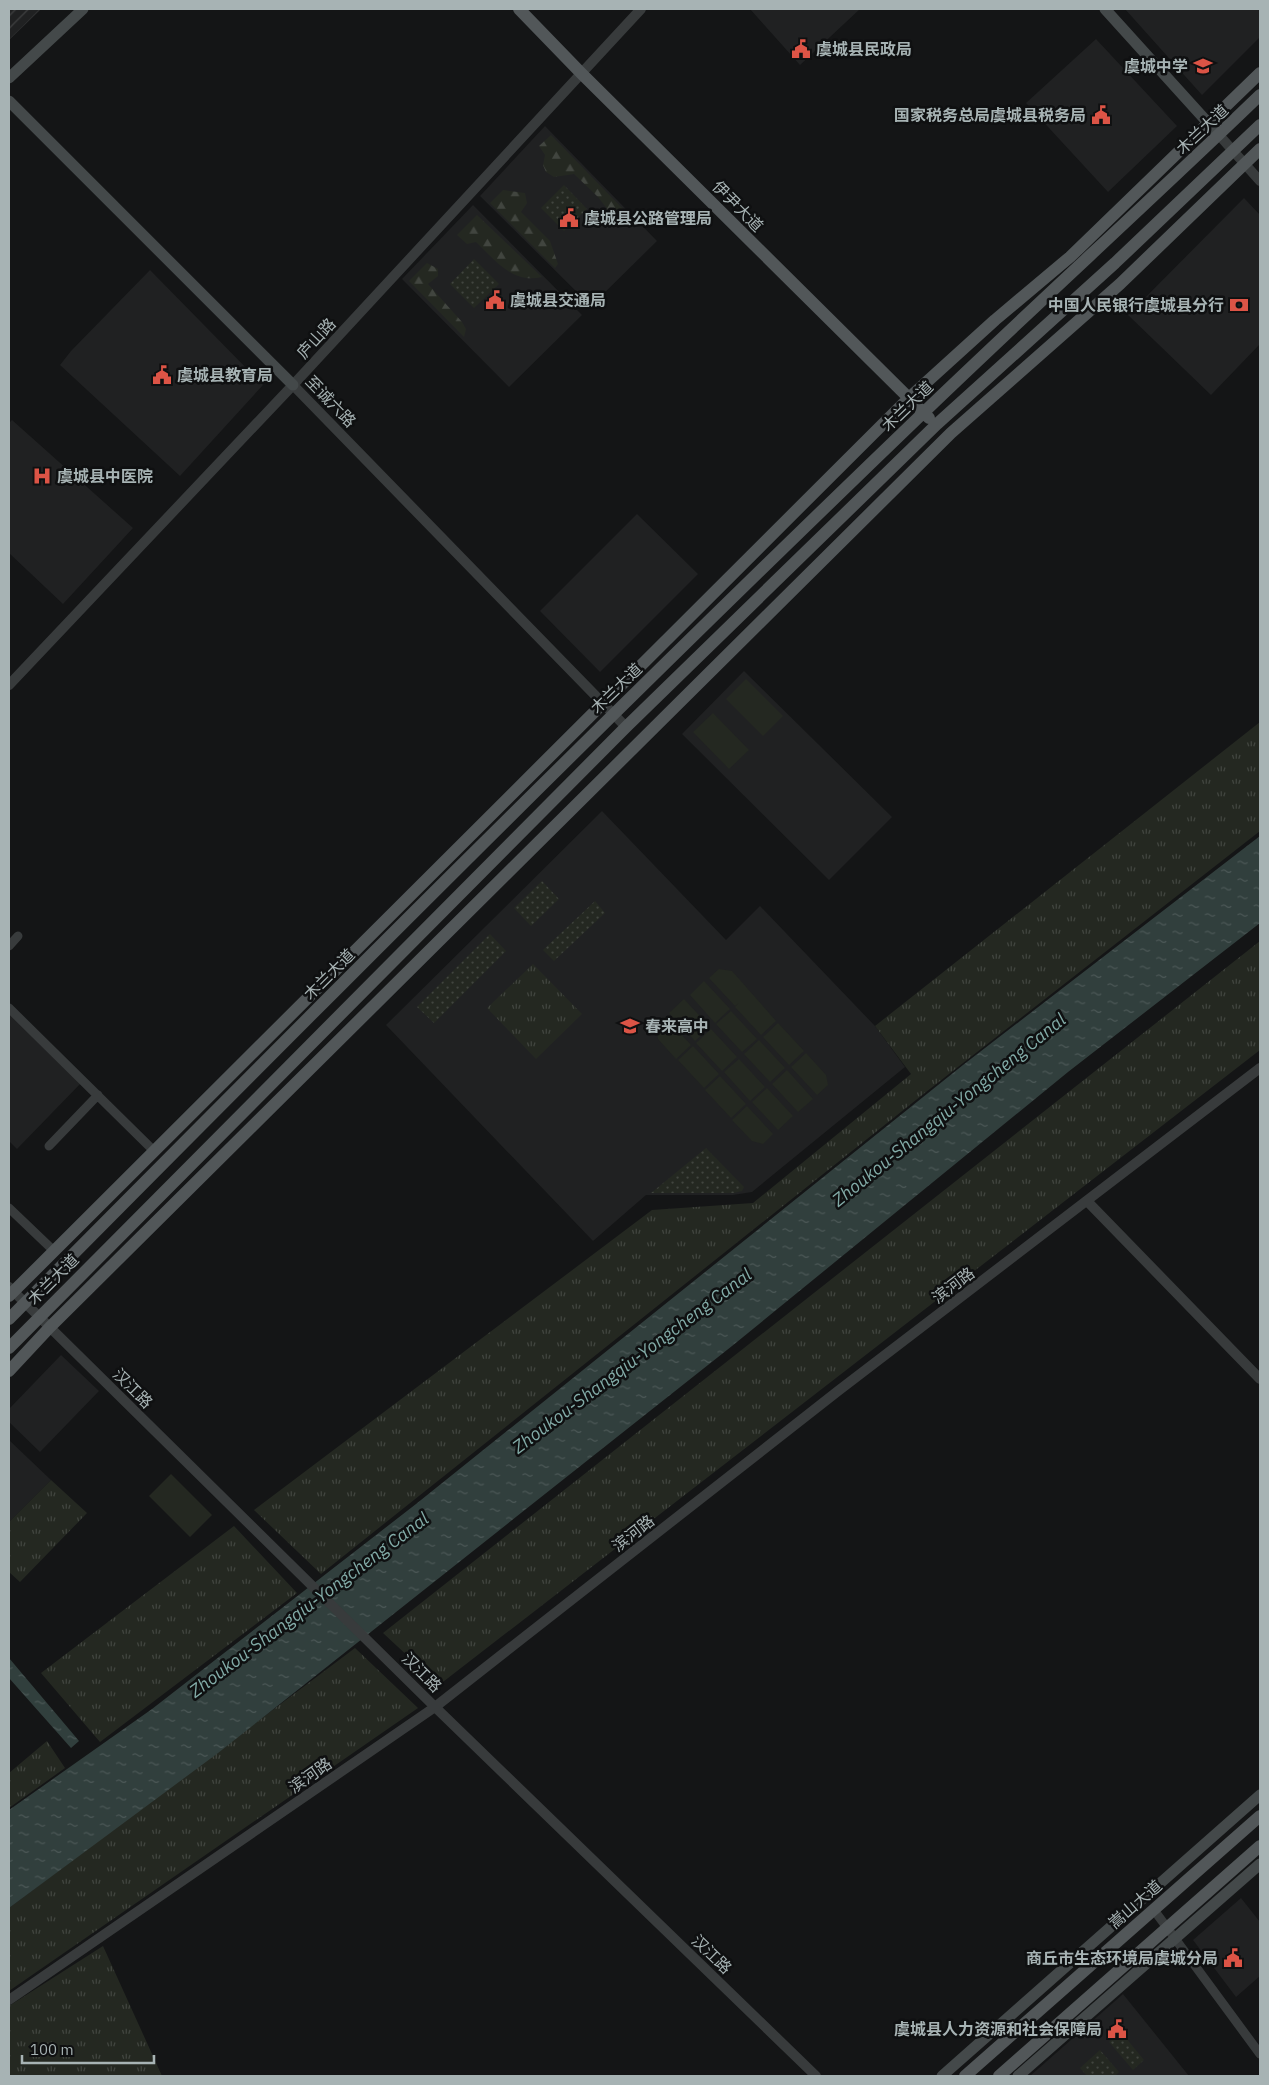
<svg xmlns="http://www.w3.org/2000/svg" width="1269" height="2085" font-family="'IBM Plex Sans','Noto Sans SC',sans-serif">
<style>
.built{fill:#202122}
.industrial{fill:url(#industrial-furrows)}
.grass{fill:url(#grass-dots)}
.forest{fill:url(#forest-firs)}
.park{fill:url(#park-tufts)}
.garden{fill:#242821}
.water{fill:url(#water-ripples)}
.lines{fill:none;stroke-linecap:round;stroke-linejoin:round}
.minor{stroke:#383b3c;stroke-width:9}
.tertiary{stroke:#383b3c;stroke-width:10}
.secondary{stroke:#44494a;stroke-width:11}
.primary{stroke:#525759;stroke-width:12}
.labels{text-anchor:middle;stroke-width:5;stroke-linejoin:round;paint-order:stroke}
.poi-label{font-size:16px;font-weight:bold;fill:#a7b3b4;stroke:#0f1011;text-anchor:start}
.street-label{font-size:16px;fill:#a7b3b4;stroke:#0f1011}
.water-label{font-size:18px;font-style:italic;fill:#82aba7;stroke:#0f1011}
</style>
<defs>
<pattern id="industrial-furrows" width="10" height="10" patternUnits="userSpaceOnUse" patternTransform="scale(1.25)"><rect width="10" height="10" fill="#202122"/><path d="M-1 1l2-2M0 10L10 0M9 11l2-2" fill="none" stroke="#3e3f40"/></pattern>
<pattern id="grass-dots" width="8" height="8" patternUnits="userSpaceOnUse" patternTransform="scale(1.25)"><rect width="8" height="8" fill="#242821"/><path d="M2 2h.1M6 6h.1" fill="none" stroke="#41453f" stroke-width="1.8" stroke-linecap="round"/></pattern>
<pattern id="forest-firs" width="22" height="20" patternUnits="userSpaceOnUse" patternTransform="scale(1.25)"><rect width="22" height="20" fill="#242821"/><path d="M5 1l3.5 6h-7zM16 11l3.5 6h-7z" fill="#41453f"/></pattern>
<pattern id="park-tufts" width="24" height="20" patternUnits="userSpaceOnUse" patternTransform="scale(1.25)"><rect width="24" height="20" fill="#242821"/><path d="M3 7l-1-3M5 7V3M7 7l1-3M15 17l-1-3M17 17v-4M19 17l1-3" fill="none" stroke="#41453f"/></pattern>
<pattern id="water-ripples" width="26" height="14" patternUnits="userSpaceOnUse" patternTransform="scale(1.25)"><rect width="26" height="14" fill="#313f3d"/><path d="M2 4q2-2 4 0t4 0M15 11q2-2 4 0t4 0" fill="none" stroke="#4c5857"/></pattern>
</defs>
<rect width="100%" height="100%" fill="#141516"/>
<path class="built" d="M750,9h110l-60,56z
M1125,9h135v28l-58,58z
M1096,39l81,87 -69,66 -82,-89z
M545,126l112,115 -66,65 -111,-110z
M1244,198l16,17v129l-49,51 -83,-80z
M473,205l109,110 -73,72 -107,-108z
M150,270l113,115 -83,91 -120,-111 11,-14z
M12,420l121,108 -70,76 -54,-51v-130z
M637,514l61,60 -98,98 -60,-61z
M744,671l148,146 -63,63 -147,-146z
M602,811l124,129 34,-34 115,120 30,41 -153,125 -19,3h-87l-53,46 -207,-216z
M9,1011l73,71 -65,67 -8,-8z
M61,1355l38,36 -59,61 -31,-30v-13z
M9,1440l42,40 -42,42z
M1241,1898l19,24v54l-24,21 -43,-57z
M1123,1994l66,82h-159z"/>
<path class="industrial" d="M9,9h32l-32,31z"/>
<path class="grass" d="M564,185l23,24 -23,22 -23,-23z
M474,259l25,25 -25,24 -24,-24z
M542,881l17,18 -28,27 -17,-18z
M595,901l10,12 -51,48 -11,-11z
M490,934l16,17 -72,72 -17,-16z
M706,1148l38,39 -2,4 -8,2h-83z
M1121,2032l23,28 -11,10 -24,-28z
M1100,2050l19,22 -4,4h-28l-7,-8z"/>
<path class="forest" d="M551,135l72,74 -13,15 -3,-1 1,-13 -10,-13 -24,-23 -20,3 -8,-5 -3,-7 2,-10 -6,-9z
M503,190l22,3 2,10 -6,9 29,29 8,23 -3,4 -65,-65z
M477,215l65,62c-30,7 -47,-17 -66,-35l-9,2 -10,-9z
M427,263l11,6v7l-10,8 34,38 4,7 -2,8 -55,-56z"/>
<path class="park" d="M1260,722v109l-334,261 -605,482 -67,-64 398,-300 101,-7 158,-129 -36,-48z
M1260,941v109l-821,635 -56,-52z
M533,964l49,50 -46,45 -49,-51z
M51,1480l36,33 -67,69 -11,-10v-50z
M234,1526l63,67 -197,149 -59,-69z
M355,1648l63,60 -409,283v-83z
M47,1741l18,27 -56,40v-35z
M103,1946l59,130h-153v-70z"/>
<path class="garden" d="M746,679l37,37 -20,20 -37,-37z
M713,713l36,37 -20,19 -36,-37z
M719,969l13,2 44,50 -15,14 -26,-28 4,-4 -4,3 -26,-28z
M704,981l26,28 -15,14 -25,-28z
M684,999l26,28 -15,14 -26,-28z
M731,1011l26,28 -15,13 -26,-28z
M665,1017l26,28 -15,14 -18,-20 -2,-13z
M778,1023l26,28 -15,14 -26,-28z
M711,1029l26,28 -15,14 -26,-28z
M759,1040l26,28 -15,14 -26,-28z
M693,1046l26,28 -15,14 -26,-28z
M806,1053l20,22 2,10 -11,10 -26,-28z
M739,1059l26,28 -15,14 -26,-29z
M787,1070l26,29 -15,13 -26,-28z
M720,1076l26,28 -15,14 -26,-28z
M767,1088l26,28 -15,14 -26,-28z
M747,1106l26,28 -10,10 -11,-3 -20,-21z
M171,1474l41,41 -22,22 -41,-41z"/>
<path class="water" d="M1260,836v87l-192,149 -336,274 -514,407 -209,155v-98l143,-101 264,-205 547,-439z
M9,1658l70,83 -8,7 -62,-70z"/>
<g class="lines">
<path class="minor" d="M9,946l9,-10
M9,1008l145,143
M49,1146l49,-51
M9,1208l45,43
M1154,1910l106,144"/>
<path class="tertiary" d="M1219,135l41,46
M293,385l333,342
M9,685l284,-300 348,-376
M1087,1201l173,178
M9,1287l426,420 381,369
M9,2000l426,-293 403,-316 422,-323"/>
<path class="secondary" d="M1105,9l114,126
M9,78l74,-69
M9,101l284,284
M942,2076l318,-281
M1018,2076l242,-212"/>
<path class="primary" d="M519,9l62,64 348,345
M9,1296l900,-898 86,-78 75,-63 190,-184
M9,1319c301,-304 603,-607 912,-904 112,-108 227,-212 339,-320
M9,1348l617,-621 311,-303 178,-161 145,-138
M9,1371l41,-44 901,-894 169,-149 140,-135
M965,2076l295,-260
M999,2076l261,-230"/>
</g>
<defs>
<g id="civic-bare" transform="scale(1.5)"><path d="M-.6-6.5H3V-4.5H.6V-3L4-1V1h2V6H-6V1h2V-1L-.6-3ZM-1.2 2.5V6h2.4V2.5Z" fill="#dc5446" stroke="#0f1011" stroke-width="2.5" paint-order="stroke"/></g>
<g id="school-bare" transform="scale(1.5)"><path d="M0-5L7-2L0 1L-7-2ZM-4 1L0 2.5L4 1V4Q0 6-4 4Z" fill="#dc5446" stroke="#0f1011" stroke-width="2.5" paint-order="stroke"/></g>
<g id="bank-bare" transform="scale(1.5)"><path d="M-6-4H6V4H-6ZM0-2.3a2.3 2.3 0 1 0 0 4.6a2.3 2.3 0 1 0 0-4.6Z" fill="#dc5446" stroke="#0f1011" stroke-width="2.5" paint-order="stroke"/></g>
<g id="hospital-bare" transform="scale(1.5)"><path d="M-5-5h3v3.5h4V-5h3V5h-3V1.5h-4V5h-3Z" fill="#dc5446" stroke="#0f1011" stroke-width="2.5" paint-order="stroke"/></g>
</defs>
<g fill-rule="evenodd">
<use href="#civic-bare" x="801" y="49"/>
<use href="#school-bare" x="1203" y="66"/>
<use href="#civic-bare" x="1101" y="115"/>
<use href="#civic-bare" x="569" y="218"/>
<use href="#civic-bare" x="495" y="300"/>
<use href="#bank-bare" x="1239" y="305"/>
<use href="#civic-bare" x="162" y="375"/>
<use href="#hospital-bare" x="42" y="476"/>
<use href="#school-bare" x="630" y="1026"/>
<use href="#civic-bare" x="1233" y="1958"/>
<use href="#civic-bare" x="1117" y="2029"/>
</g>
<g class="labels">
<g class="poi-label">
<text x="816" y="55">虞城县民政局</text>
<text x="1188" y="72" text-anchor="end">虞城中学</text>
<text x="1086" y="121" text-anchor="end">国家税务总局虞城县税务局</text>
<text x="584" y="224">虞城县公路管理局</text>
<text x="510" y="306">虞城县交通局</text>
<text x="1224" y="311" text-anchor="end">中国人民银行虞城县分行</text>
<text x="177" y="381">虞城县教育局</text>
<text x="57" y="482">虞城县中医院</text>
<text x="645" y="1032">春来高中</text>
<text x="1218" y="1964" text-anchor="end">商丘市生态环境局虞城分局</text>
<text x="1102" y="2035" text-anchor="end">虞城县人力资源和社会保障局</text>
</g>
<g class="street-label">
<text transform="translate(1202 129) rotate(-43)" y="6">木兰大道</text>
<text transform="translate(738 206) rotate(45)" y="6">伊尹大道</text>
<text transform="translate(316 338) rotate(-47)" y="6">庐山路</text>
<text transform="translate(331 401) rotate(46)" y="6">至诚六路</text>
<text transform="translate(907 406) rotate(-44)" y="6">木兰大道</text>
<text transform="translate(616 688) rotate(-44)" y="6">木兰大道</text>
<text transform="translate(329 974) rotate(-45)" y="6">木兰大道</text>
<text transform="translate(53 1279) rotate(-45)" y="6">木兰大道</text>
<text transform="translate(953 1285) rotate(-37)" y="6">滨河路</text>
<text transform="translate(133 1388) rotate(45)" y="6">汉江路</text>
<text transform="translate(633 1533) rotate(-38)" y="6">滨河路</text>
<text transform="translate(422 1672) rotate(45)" y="6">汉江路</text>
<text transform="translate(310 1775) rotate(-35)" y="6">滨河路</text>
<text transform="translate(1135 1904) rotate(-41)" y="6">嵩山大道</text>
<text transform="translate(712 1954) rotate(44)" y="6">汉江路</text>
</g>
<g class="water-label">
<text transform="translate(949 1110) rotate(-39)" y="6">Zhoukou-Shangqiu-Yongcheng Canal</text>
<text transform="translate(632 1361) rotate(-37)" y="6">Zhoukou-Shangqiu-Yongcheng Canal</text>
<text transform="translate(309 1605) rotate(-37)" y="6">Zhoukou-Shangqiu-Yongcheng Canal</text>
</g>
</g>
<rect width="1269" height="2085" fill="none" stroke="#a7b3b4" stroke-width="20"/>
<path d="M22 2055v8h132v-8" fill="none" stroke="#a7b3b4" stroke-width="2.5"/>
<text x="30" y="2055" font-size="15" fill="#a7b3b4" stroke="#0f1011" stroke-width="4" paint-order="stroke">100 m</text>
</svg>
